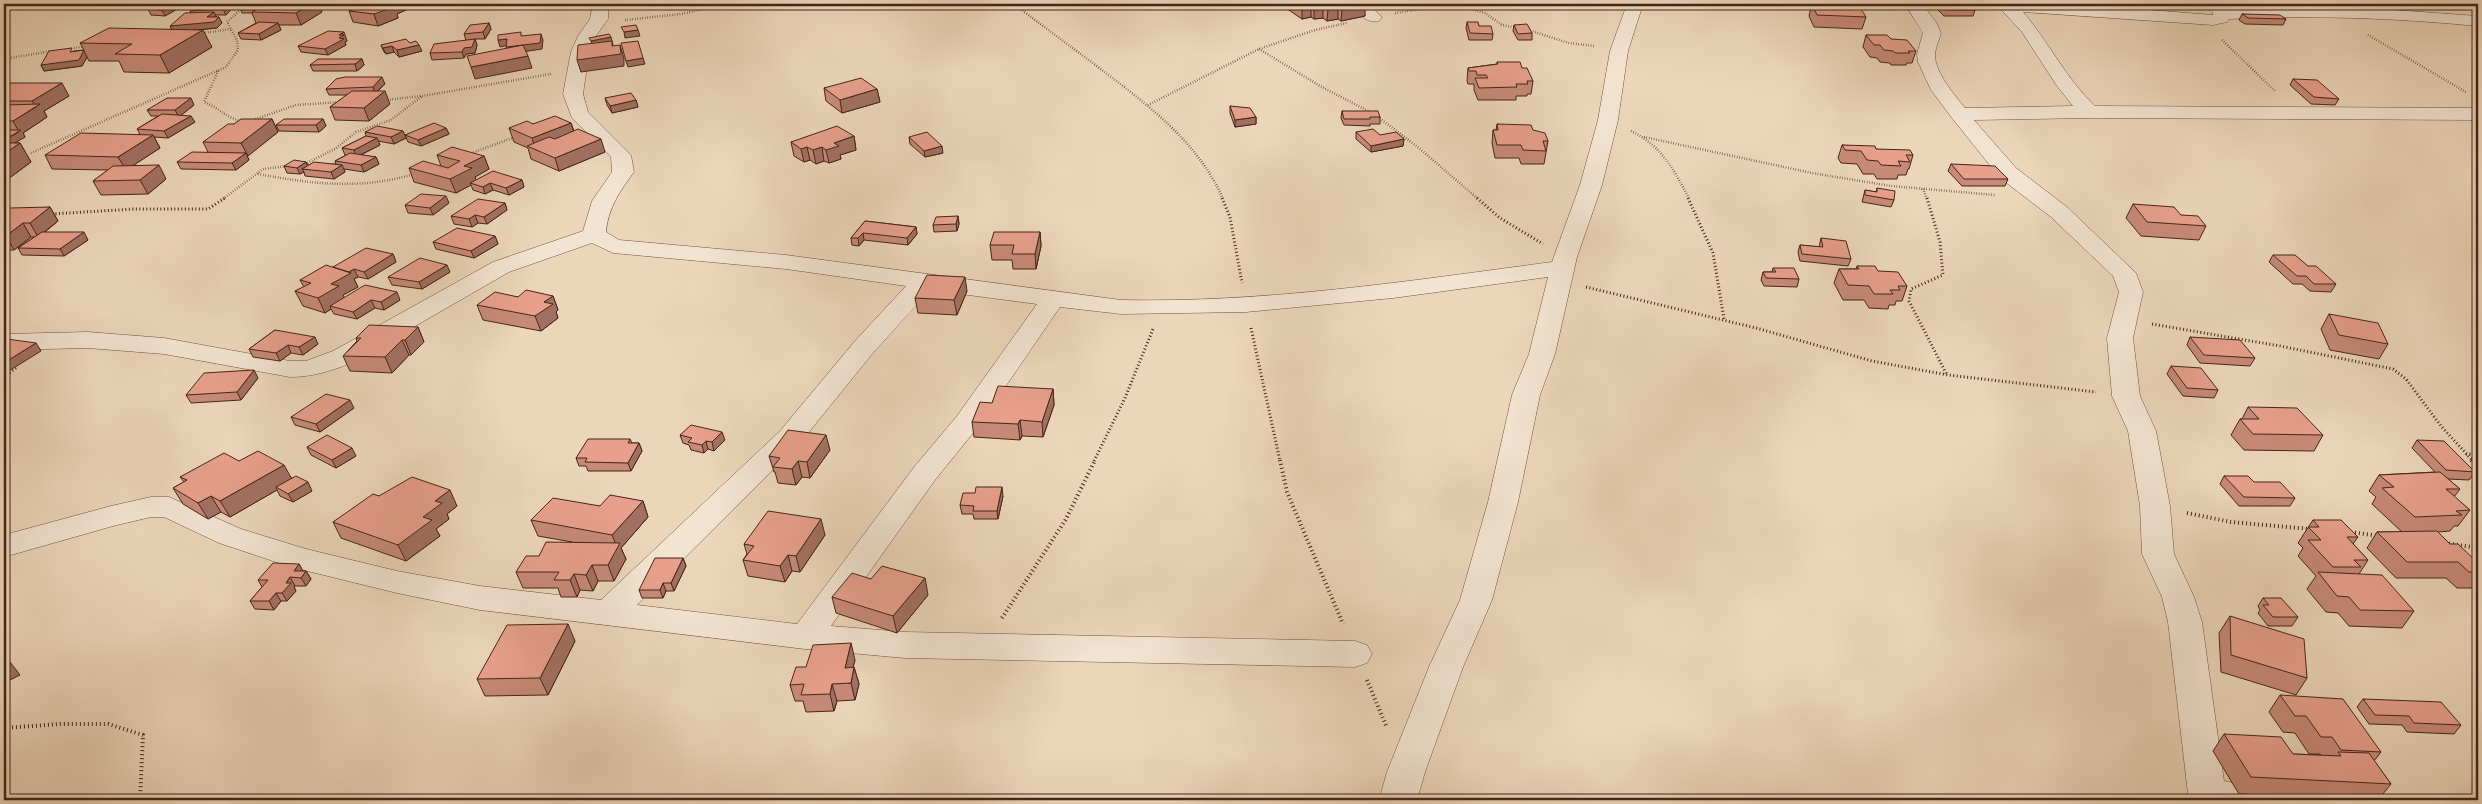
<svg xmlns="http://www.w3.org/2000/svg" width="2482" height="804" font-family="'IM FELL Great Primer',serif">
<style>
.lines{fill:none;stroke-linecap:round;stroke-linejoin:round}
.minor-casing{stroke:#6f5140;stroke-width:1}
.path-far2{stroke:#452518;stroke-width:2.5;stroke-dasharray:0.5 2;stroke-linecap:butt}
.path-far1{stroke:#452518;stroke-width:3;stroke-dasharray:1 2.5;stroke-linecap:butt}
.path{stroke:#452518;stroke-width:4;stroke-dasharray:1 3;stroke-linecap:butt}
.minor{fill:#f3e4d2;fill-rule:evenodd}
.wall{fill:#c78a78;stroke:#452518}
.shaded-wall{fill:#a27062;stroke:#452518}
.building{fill:#e7a08c;stroke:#452518}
</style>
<rect width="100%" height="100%" fill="#ecd6ba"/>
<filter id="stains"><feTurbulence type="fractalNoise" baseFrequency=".004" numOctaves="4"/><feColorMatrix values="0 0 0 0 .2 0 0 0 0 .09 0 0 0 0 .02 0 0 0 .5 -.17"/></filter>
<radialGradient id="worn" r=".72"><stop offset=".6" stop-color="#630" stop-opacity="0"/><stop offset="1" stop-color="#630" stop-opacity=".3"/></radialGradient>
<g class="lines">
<g class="minor-casing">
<path id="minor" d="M593,4h16l-1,15 -12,17 -7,16 -6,42 5,18 43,43 3,17c-14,19 -26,36 -28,60l13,8 167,15 335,45c144,3 288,-19 431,-38l28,-77 18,-65 12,-69 17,-47h16l-15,47 -10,69 -16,65 -25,72 -22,97 -15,41 -22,107 -26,98 -29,67 -38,105 -8,28h-38l8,-28 42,-105 31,-67 28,-98 24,-107 17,-41 19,-77 -155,21 -147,14 -125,2 -61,-7 -83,121 -42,52 -104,146 74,6 450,9 12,4 5,9 -5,9 -12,4 -450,-9 -100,-9 -325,-39 -83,-17 -106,-26 -72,-24 -55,-26h-13l-38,9 -109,31v-22l107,-29 40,-9h18l72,32 65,20 91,22 83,15 121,14 179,-169 75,-90 51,-55 -120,-17 -173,-16 -21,-10 -83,29 -158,91c-20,8 -39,14 -61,14l-126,-23 -76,-6 -84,2v-16l84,-2 76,6 126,23h16l27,-10 160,-89 90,-31 9,-30 20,-29 -1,-15 -39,-39 -9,-24 8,-42 7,-16 12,-17zM930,290l107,14 -80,112 -42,50 -118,158 -160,-19 163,-162 73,-90z
M1352,4h17l13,13 -3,4c-12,3 -21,-7 -27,-17z
M1905,4h17l14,18 5,11c-2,7 -6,16 -6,23 1,18 19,38 30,52l108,-2 -16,-20 -35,-54 -26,-28h78l139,11 -2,-11h16l2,5 122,-2 127,9v10c-83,-8 -166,-11 -249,-7l-2,3 -14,3 -190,-13c26,30 43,67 72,94l383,2v12l-388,-2 -116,2 42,48 51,39 69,66 7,19 -10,46 7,58 16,35 14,75 4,48 20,43 8,25 22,159 37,8 6,11h-76l-3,-6 -20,-172 -6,-25 -20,-43 -2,-48 -12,-75 -16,-35 -5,-58 12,-46 -6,-16 -62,-59 -51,-39 -48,-60 -21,-28 -13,-28 -1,-8 6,-21z"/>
</g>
<path class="path-far2" d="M402,4l26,5 49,-5
M1009,4l10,4c28,21 55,41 83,62 47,36 97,73 121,129
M1463,7l22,6 17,12 15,3
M1395,13l39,-6 61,-3
M625,20l56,-6 37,-8 49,-2
M1528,30l41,13 25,3
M203,33l28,-4
M2368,35l98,57
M2222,40l53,51
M69,49l16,-3
M1259,49l61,37 50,26
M4,59l48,-8
M218,71l-14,31c16,6 20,15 37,19
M385,100l37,-4 129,-22
M1148,105l111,-56 56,-19 32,-7
M1378,117l41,31 59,51
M253,120l43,-15 45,-3
M1631,131c30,14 44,40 58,68
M1644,137l168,36 79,13 104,9
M31,153l195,-86 12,-17 -1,-10 -10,-18 20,-18
M469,154l46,-17
M303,165l32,-16 21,-17 35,-12 31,-24
M258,174c54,10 103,16 156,0
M1923,189l4,10
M223,199l40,-30 24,-3"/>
<path class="path-far1" d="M1222,198l8,19 12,66
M1477,198l23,20 43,26
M1688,198l25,55 11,66
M1927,198l13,44 3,33 -32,14 -2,12 38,74
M52,214l82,-5h74l17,-11
M1586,287l170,41 116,33 76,14 148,17
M2152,324l128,22 113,23 13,10 35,47 32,35
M1251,328l29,133
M4,377l13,-10
M2466,454h12
M1094,461l31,-63 28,-69"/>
<path class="path" d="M1280,460l7,32 56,132
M2471,460l7,6
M2187,513l44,9 79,7
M2351,532l28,4
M2445,543l33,5
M1002,618l64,-99 29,-59
M1367,680l20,48
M4,728l56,-4h48l35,11 -3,65"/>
<use href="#minor" class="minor"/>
</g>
<path class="wall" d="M229,4l2,6 -5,5h-11l7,8 -5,5 -20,2 15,17 -43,26 -45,-1 -5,-11h-30l-2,-4 -5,9 -38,5 -3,-6 33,-14 10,-1 -4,-7 92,-14 19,-16 -1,-2z
M245,4l77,8 -21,13h-22l2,5 -20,10 -20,-1 -3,-6 18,-10 -4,-10h-10l-2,-6z
M365,4h41l2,5 -11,5 1,4 -20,8 -25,-4 -4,-11 16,-6z
M1286,4h78l1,12 -24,5 -3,-2 -11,2 -4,-3 -9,1 -3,-2 -9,2 -16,-11z
M1386,4h26v2l-24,1z
M1812,4l54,13 -4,12 -48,-2 -5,-11z
M1856,4h41l-1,2 -39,-2z
M1934,4h34l7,6 -2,6h-29l-11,-11z
M148,9h29l-12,7 -14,-1z
M2242,14l44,5 -3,6 -38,-1 -6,-4z
M1467,22l12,4 14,8 -1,6h-23l-3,-12z
M489,23l2,6 -6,10h-10l2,6 -2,8 -9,1 -2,4 -32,2 -2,-7 36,-13 -2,-6z
M1514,25l18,8v7h-14l-5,-9z
M1866,35l25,4 25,12 -4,12h-5l-1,2h-15l-1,-2 -10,-1 -3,-4 -7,-1 -7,-10z
M346,38l1,3 -2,1 1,3 -18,10 -27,-3 -3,-6z
M410,43l12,8 -23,6 -5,-5 -8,2 -2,-2 -3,-7z
M362,59l2,6 -7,6h-44l-3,-6z
M1497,62l25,6 11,13 -2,13h-4v2h-11v4h-38l-4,-10v-6h-6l-1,-3 1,-13 29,-4z
M2293,79l46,20 -4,6 -24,-1 -21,-19z
M4,84l65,12 -25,15 3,6 -24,16 2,4 -11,6h6l11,19 -27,20z
M385,84l-7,7 12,13 -21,17 -34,-1 -5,-13 17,-12h-18l-3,-6z
M824,88l53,1 3,13 -38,11 -16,-12z
M605,98l31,2 2,7 -26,6 -5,-8z
M194,105l-13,10 14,7 -27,16 -14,-1 6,11 -28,18 34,13 -18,15 -47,1 -8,-14 15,-11 -56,-1 -7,-14 95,-21 -3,-5 21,-13h-7l-4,-6z
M1230,106l26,11v7l-21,3 -5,-14z
M1342,111l38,6v7h-10v2l-26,-1 -3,-7z
M272,119l6,13 -31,24 2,4 -13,10 -55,-1 -4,-7 31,-10 -5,-10 31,-18z
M323,119l3,7 -7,6 -40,-1 -3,-6z
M571,123l3,8 31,21 -46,19 -28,-12 -3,-11 -14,-6 -5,-14 24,-4z
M1497,124l36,6 15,11 -4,23h-23l-2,-6h-24l-3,-15 1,-13h3z
M446,128l3,6 -28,12 -13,-4 -3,-7z
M365,132l41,6 -12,6 -16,-3 2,4 -19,10 15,2 3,7 -15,8 -20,-3 1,3 -11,7 -29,-3 -1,-4 -4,2 -13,-1 -3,-7 22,-4 2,3 28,-1 -1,-3 11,-6h-1l-3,-7 24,-12z
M1356,132l48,7 -1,7 -32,6 -15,-13z
M854,136l2,14 -16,5 1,4 -12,4 -5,-2 -8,3 -6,-4 -6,2 -10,-6 -3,-14z
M909,137l34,16 -18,4 -15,-13z
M1842,145l34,4 37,6 -4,14h-1l-2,6h-8l-1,4h-20l-3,-5h-11l-6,-10 -16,-1 -3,-5z
M437,155l47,1 5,13 -14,8 1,3h46l2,7 -15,8 -16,-5 -8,4 -12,-4 -2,-5 -15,8 -42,-11 -5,-14 32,-2z
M1951,164l57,15 -3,7h-43l-14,-15z
M1877,188l17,12 -3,7 -29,-5 3,-12 11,2z
M449,203l-16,12 -25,-2 -3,-8z
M505,203l2,7 -20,14 -9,-1 -6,4 -18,-3 -3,-8z
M2133,204l48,11 25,11 -7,14 -58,-4 -15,-18z
M50,207l8,14 -13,11 43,8 -24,16 -42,-1 -4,-7 16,-11h-3l-17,13h-10v-37z
M958,216l1,8 -2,7 -23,1 -1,-7z
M865,221l51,6 1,7 -9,11 -44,-5 -5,6 -7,-1 -1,-7z
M1040,232l1,14 -5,23h-23l-1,-9h-20l-2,-15z
M495,236l3,8 -24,14 -38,-9 -3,-7z
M1821,238l30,21 -3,7 -48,-5 -2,-9 2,-7 19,2z
M393,254l3,8 -28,17 -10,-2 -4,2 4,8 -15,8 1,3 56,2 -16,10 -9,-2 -18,11 -23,-5 -3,-5 -6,4 -22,-7 -8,-15 9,-4 -4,-7 33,-13z
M2273,255l35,11 28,18 -5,8 -21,-1 -8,-7h-9l-24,-22z
M1857,266l21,5 29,15 -5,15h-6l-1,4h-6l-1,4 -19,-1 -5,-8h-21l-9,-17 5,-14h17z
M1773,268l26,11 -2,8 -33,-1 -3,-6 2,-8h9z
M450,272l-28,17 -30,-4 -4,-8z
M967,291l-10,24 -39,-2 -3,-15z
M553,296l5,14 -2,2 2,6 -17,13 -58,-11 -6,-15 41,-8z
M2329,314l59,30 -9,15 -49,-9 -9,-21z
M418,327l6,15 -13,13h-2l-17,18 -42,-2 -7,-15 14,-15 -1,-3z
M275,330l43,14 -15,11 -12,-2 -11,8 -27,-4 -4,-8z
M2190,337l65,21 -5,8 -50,-3 -13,-18z
M2171,366l47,24 -4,8 -31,-2 -16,-22z
M258,378l-17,22 -50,3 -5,-8z
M1053,389l1,16 -11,32 -21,-1 -2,4 -46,-3 -2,-15 20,-19z
M2248,407l75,28 -9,16 -70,-1 -13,-15 9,-16h2z
M354,408l-34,24 -25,-7 -4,-8z
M680,435l45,5 -11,11 -6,-2 -4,4 -13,-3 -2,-5 -6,-2z
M630,439l2,4h7l3,8 -11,20h-43l-2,-5h-7l-3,-8z
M2417,440l58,32 -6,8 -21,-1 12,10 -6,8 16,13 -12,16h-4l-4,5 -12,1 12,12 28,19v20l-4,5h-17l-11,-10h-50l-29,-30 10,-16h25l-30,-28 4,-7 -7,-6 10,-16 56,-3 -23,-24z
M307,447l49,9 -20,12 -25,-13z
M830,450l-20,28 -8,-1 -6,8 -18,-2 -3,-11h-1l-5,-16z
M239,461l53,17 20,13 -19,11 -13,-6 -3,-6 -47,27 -9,-5 -13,7 -25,-15 -10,-16 11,-6 -4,-5z
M2224,476l30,6 41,16 -5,8h-51l-19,-22z
M379,496l78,10 -10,8 2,5 -13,10 4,7 -34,25 -65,-23 -8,-16z
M1003,496l-5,23h-24l-1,-5h-11l-2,-9z
M643,501l5,16 -27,31 5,11 -12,22h-16l-5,10 -13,-1 -3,7h-16l-3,-9h-35l-7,-16 23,-16 33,-14 -34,-6 -7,-16 69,-14z
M2313,520l45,17 -5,7 15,16 -9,14 55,37 -12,17 -53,-2 -11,-13 -12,-1 -19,-23 9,-13 -18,-20 5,-8 -5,-5z
M825,535l-25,37 -8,-1 -7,11 -37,-6 -5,-16 4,-6 -3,-10z
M683,558l3,8 -12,25h-8l-3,7h-21l-3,-8z
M299,564l4,7h3l5,8 -5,7h-11l-1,1 2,4 -9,10h-6l-7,9 -19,-1 -5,-8 12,-14 -4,-7z
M871,579l57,16 -31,38 -61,-20 -4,-16z
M2263,598l35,19 -6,9h-24l-10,-13 2,-3 -2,-4z
M2230,616l77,62 -11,17 -75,-23 -2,-39z
M575,641l-27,54 -63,1 -8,-17z
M855,660l-2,7h1l5,17 -4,16 -18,1 -3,10 -28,1 -3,-11h-8l-5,-16 16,-18z
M2280,695l101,57 -7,9 17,23 -13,16 -139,-6 -26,-43 11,-17 69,20 28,1 -1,-1h-11l-14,-21 -12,-1 -14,-20z
M2363,699l98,26 -7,9 -47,-2 -5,-7 -33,-1 -12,-17z
M2478,733v13l-5,-6z"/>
<path class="shaded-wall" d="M4,4h7l-7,7z
M173,4h2l2,5 -12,7 -3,-6z
M229,4l2,6 -5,5 -3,-6z
M311,4h7l4,8 -21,13 -5,-12z
M385,4h21l2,5 -11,5 1,4 -20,8 -4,-12z
M1365,4v12l-24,5 1,-12z
M1311,5v12l-9,2v-12z
M1323,6v12l-9,1v-11z
M1338,7v12l-11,2 1,-12z
M214,12l3,6 2,-1 3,6 -5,5 -44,4 -3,-6 37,-9z
M278,23l3,7 -20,10 -2,-6z
M489,23l2,6 -6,10 -2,-7z
M203,30l9,17 -43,26 -9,-18z
M638,30l2,6 -15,2 -1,-6z
M344,32l3,9 -2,1 1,3 -18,10 -3,-6 14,-14z
M541,34l2,6 -1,9 -34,5 -2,-7z
M611,37l4,16 5,-8 4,13v8l-43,6 -4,-12 16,-13 -2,-6z
M475,39l2,6 -2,8 -9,1 -2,4 -2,-6 2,-4z
M507,39l2,6 -9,2 -2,-7z
M419,45l3,6 -23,6 -2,-7z
M392,46l2,6 -8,2 -3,-6z
M84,51l3,6 -5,9 -38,5 -3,-6z
M528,56l4,12 -57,11 -4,-12z
M643,58l2,6 -17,3 -2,-6z
M362,59l2,6 -7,6 -2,-7z
M382,77l3,7 -10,9 -2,-6z
M62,83l7,13 -25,15 3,6 -24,16 2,4 -19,11 -2,-4v-4l15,-8 -6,-11 23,-14 -4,-6z
M877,89l3,13 -38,11 -2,-13z
M385,91l5,13 -21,17 -5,-13z
M191,98l3,7 -15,12 -4,-7z
M636,100l2,7 -26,6 -2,-7z
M191,116l4,6 -27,16 -4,-7z
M1256,117v7l-21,3v-7z
M272,119l6,13 -30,24 -7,-13z
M323,119l3,7 -7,6 -3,-7z
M571,123l4,13 -39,14 -4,-12z
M446,128l3,6 -28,12 -3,-6z
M403,131l3,7 -12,6 -3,-7z
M153,135l7,13 -34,22 -8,-13z
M854,136l2,14 -16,5 1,4 -12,4 -3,-13 8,-7z
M377,138l3,7 -24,12 -2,-7z
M601,139l4,13 -46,19 -4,-13z
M1404,139l-1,7 -32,6v-6z
M20,143l11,19 -27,20v-28z
M942,146l1,7 -18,4 -1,-6z
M807,147l3,13 -6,2 -3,-13z
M822,147l2,14 -8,3 -3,-14z
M246,153l3,7 -13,10 -4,-7z
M484,156l5,13 -14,8 2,5 -7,1 1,2 -15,8 -6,-14 14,-13z
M376,157l3,7 -15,8 -3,-7z
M306,162l3,7h-7l2,3 -4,2 -3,-6z
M159,165l7,14 -18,15 -8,-14z
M342,165l3,7 -11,7 -3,-7z
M522,180l2,7 -15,8 -3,-7z
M490,183l3,7 -8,4 -2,-7z
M446,196l3,7 -16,12 -3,-7z
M505,203l2,7 -20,14 -3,-7z
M50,207l8,14 -20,16 -8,-14z
M475,215l3,8 -6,4 -3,-8z
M958,216l1,8 -2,7 -1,-7z
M23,223l8,14 -17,13 -8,-14z
M916,227l1,7 -9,11 -1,-7z
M84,232l4,8 -24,16 -4,-7z
M1040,232l1,14 -5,23 -1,-15z
M863,233l1,7 -5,6 -1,-8z
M495,236l3,8 -24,14 -3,-7z
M393,254l3,8 -28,17 -4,-7z
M447,265l3,7 -28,17 -3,-7z
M354,269l4,8 -4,2 4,8 -15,8 3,6 -16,5 1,3 -6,4 -7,-15 13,-14z
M965,277l2,14 -10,24 -3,-15z
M397,292l3,8 -16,10 -3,-8z
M553,296l5,14 -2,2 2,6 -17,13 -6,-15 9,-14z
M371,300l4,8 -18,11 -4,-7z
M418,327l6,15 -13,13 -6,-15z
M315,337l3,7 -15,11 -4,-8z
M402,340l7,15 -17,18 -7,-16z
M36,343l5,8 -37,23v-11z
M288,345l3,8 -11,8 -4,-8z
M254,370l4,8 -17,22 -4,-8z
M1053,389l1,16 -11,32 -1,-15z
M350,400l4,8 -34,24 -4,-8z
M1020,420l2,16 -2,4 -2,-16z
M722,432l3,8 -11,11 -2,-9z
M826,435l4,15 -20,28 -3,-16z
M706,441l2,8 -4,4 -2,-8z
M639,443l3,8 -11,20 -3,-8z
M352,448l4,8 -20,12 -4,-8z
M798,461l4,16 -6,8 -4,-16z
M284,465l9,16 -17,6 1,3 -47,27 -10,-16z
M308,482l4,9 -19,11 -5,-8z
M1002,487l1,9 -5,23 -1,-8z
M450,490l7,16 -10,8 2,5 -13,10 4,7 -34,25 -8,-16 25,-28 12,-16z
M211,496l10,16 -13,7 -10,-16z
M643,501l5,16 -27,31 5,11 -12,22 -6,-16 9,-18 -5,-12z
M821,519l4,16 -25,37 -4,-16z
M788,555l4,16 -7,11 -5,-16z
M683,558l3,8 -12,25 -3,-8z
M299,564l5,9 -10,-2z
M592,565l6,16 -5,10 -7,-16z
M306,571l5,8 -5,7 -5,-8z
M574,574l6,16 -3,7 -7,-17z
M290,577l5,9 -1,1 2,4 -9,10 -5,-8 4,-10z
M925,578l3,17 -31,38 -4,-17z
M663,583l3,8 -3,7 -3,-8z
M276,593l5,8 -7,9 -5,-9z
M568,624l7,17 -27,54 -8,-17z
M851,643l4,17 -6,24 -4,-16z
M7,658l13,17 -16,8v-23z
M854,667l5,17 -4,16 -4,-17z
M832,684l5,17 -3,10 -4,-17z"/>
<path class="building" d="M158,4h15l-11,6 -14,-1z
M229,4l-6,5 -33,2 6,-6z
M245,4h21l-6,4 -20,-1z
M266,4h45l-15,9 -44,-1z
M368,4h19h-2l9,3 -20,7 -25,-3z
M1297,4h68l-23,5 -4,-2 -10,2 -5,-3 -9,2 -3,-3 -9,2z
M1812,4l47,2 7,11 -49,-2z
M1940,4h28l7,6h-29z
M214,12l-7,5h12l-5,5 -44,4 15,-13z
M2242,14l38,1 6,4 -38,-1z
M259,22l19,1 -19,11 -21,-1z
M1467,22h11l1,4h12l2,8 -23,-1z
M489,23l-6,9 -19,2 6,-9z
M1527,24l5,9 -14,1 -4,-9z
M636,25l2,5 -14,2 -3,-5z
M109,28l94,2 -43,25 -45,-1 17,-10 -52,-1z
M328,31l16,1 -5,3h5l-5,3 5,1 -19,10 -27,-3z
M521,32v4l20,-2 -1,9 -34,4 1,-8 -9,1v-5z
M609,34l2,3 -20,4 -2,-3z
M1866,35h21l4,4 16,1 9,11h-8l2,2h-15l-2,-2 -9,-1 -4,-5h-6z
M406,39l4,4 6,-2 3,4 -22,5 -5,-4 -9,2 -2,-3z
M475,39l-3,8 -8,1 -2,4 -32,1 4,-9z
M612,41v5l8,-1 1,9 -44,6 1,-15z
M638,41l5,17 -17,3 -5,-18z
M523,45l5,11 -57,11 -4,-11z
M72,48l-2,4 14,-2 -5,10 -38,5 8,-14z
M318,59h44l-7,5 -45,1z
M1497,62h23l2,6h5l6,13h-6l1,3h-12l1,3 -38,1 -4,-10h13l-2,-3h-9l-1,-4h-7l-1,-3 30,-4z
M345,77h37l-9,10 -47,2 10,-10z
M861,78l16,11 -37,11 -16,-12z
M2293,79l24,1 22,19 -25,-2z
M6,83h56l-30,18h-28v-17z
M352,91h33l-21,17 -34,-1z
M631,93l5,7 -26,6 -5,-8z
M167,98h24l-16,12h-28z
M40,104l-27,17h-9v-16z
M1230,106l20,2 6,9 -21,3z
M1342,111h36l2,6h-10v2h-26z
M162,114l29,2 -27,15 -27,-2z
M555,116l16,7 -39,15 -23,-10 18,-7 6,3z
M241,119h31l-31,24 -38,-1 25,-18h6z
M284,119h39l-7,6h-40z
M434,123l12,5 -28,12 -13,-5z
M1497,124l34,1 2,5 12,3 3,8h-5l3,10 -23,-1 -2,-5h-24l-4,-15h5z
M377,126l26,5 -12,6 -26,-5z
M837,126l17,10 -20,7 5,3 -13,4 -4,-3 -9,3 -6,-3 -6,2 -10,-7z
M578,129l23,10 -46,19 -28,-12 22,-9 6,2z
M1373,129l7,6 16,-3 8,7 -33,7 -15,-14z
M4,130h17l-17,10z
M927,132l15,14 -18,5 -15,-14z
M81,133l72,2 -35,22 -73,-2z
M366,136l11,2 -23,12 -12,-2z
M4,143h16l-16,11z
M1842,145l33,1 1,3 34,1 3,5h-7l4,7 -12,-1 3,5 -20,-1 -3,-4 -11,-1 -6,-9 -16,-1z
M452,147l32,9 -20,10 8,2 -22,11 -41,-11 14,-7 25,7 12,-7 -23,-6z
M192,152l54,1 -14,10 -55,-1z
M350,153l26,4 -15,8 -26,-4z
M294,160l12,2 -9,6 -13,-2z
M314,162l28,3 -11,7 -29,-3z
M1951,164l44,2 13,13h-44z
M159,165l-19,15 -47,1 20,-15z
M493,171l29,9 -16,8 -16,-5 -7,4 -13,-4z
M1877,188l18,3 -1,9 -29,-5v-5l12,2z
M421,194l25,2 -16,12 -25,-3z
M478,199l27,4 -21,14 -9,-2 -6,4 -18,-3z
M2133,204l41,3 7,8 17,1 8,10 -59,-4z
M50,207l-20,16h-7l-17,13h-2v-23l6,-5z
M958,216l-2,8 -23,1 3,-8z
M865,221l51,6 -9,11 -44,-5 -5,5h-7z
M457,228l38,8 -24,15 -38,-9z
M42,232h42l-24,17 -42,-1z
M994,232h46l-5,22h-23l2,-9h-24z
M1821,238l25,3 5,18 -49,-5 -2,-9 23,2z
M366,248l27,6 -29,18 -10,-3 -5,3 -16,-5z
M2273,255h22l13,11h8l20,18h-22l-8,-8h-9z
M420,258l27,7 -28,17 -31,-5z
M326,265l25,8 -20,11 8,2 -21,12 -23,-7 16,-8 -11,-3z
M1857,266h18l3,5 20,1 9,14h-9l2,4h-10l3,4h-19l-5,-8 -21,-1 -9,-16h20z
M1773,268h21l5,11 -33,-1 -3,-6h13z
M927,275l38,2 -11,23 -39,-2z
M365,285l32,7 -16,10 -10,-2 -18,12 -23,-6z
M526,290l27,6 -9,6 9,2 -18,12 -58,-11 18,-13 23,5z
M2329,314l49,9 10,21 -49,-9z
M369,325l49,2 -13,13h-3l-17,17 -42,-1 18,-18h-5z
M275,330l40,7 -16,10 -11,-2 -12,8 -27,-4z
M2190,337l50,3 15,18 -51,-3z
M7,339l29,4 -32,20v-22z
M2171,366l30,2 17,22 -31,-2z
M254,370l-17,22 -51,3 18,-22z
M998,386l55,3 -11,33 -22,-2 -2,4 -46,-2 8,-20 12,1z
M326,394l24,6 -34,24 -25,-7z
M2248,407l49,1 26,27 -70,-1 -13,-15h19z
M691,425l31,7 -10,10 -6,-1 -4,4 -14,-3 4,-4 -12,-3z
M788,430l38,5 -19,27 -9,-1 -6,8 -19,-2 7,-9 -11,-2z
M327,435l25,13 -20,12 -25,-13z
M588,439h42l-2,4h11l-11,20 -43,-1 2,-4h-11z
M2417,440l27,1 31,31 -29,-2z
M258,451l26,14 -64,36 -9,-5 -13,7 -25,-15 14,-8 -7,-3 44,-24 15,8z
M2440,472l20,17h-14l24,21 -14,1 6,4 -47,2 -33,-29 12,-1 -15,-12z
M296,476l12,6 -20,12 -12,-7z
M2224,476h24l6,6h26l15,16 -51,-1z
M412,477l38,13 -15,11 7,2 -19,14 9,3 -34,25 -65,-23 40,-28 6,2z
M976,487h26l-5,24h-24l1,-5 -14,-1 3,-12h12z
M610,495l33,6 -31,34 -81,-15 22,-22 47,8z
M768,511l53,8 -25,37 -8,-1 -8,11 -37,-6 11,-14 -10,-2z
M2313,520h28l17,17h-11l21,23h-14l7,7h-28l-25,-27h13l-13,-13h11z
M2437,531l13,13h8l20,19v9h-9l-11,-10h-51l-30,-30z
M546,542l74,1 -12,22h-16l-6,10 -12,-1 -4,6h-16l5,-8h-43l10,-16h13z
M655,558h28l-12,25h-8l-3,7h-21z
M273,563l26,1 -5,7h12l-5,7 -11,-1 -4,6h5l-9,10h-6l-7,8h-19l18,-21h-10z
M882,566l43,12 -32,38 -61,-19 20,-24 19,6z
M2318,572l64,3 32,36 -54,-1 -11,-13 -12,-1z
M2263,598h18l17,19h-25l-10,-12h6z
M2230,616l74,23 3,39 -76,-23z
M568,624l-28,54 -63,1 30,-54z
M851,643l-6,25 9,-1 -3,16 -19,1 -2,10 -29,1 3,-11 -14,1 6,-18h10l7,-22z
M4,654l3,4 -3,2z
M2280,695l63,4 38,53 -40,-2 -9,-13h-11l-15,-21h-11z
M2363,699l78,3 20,23 -47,-2 -5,-7 -34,-1z
M2224,734l57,3 12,17 48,2 -3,-4 31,1 22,31 -140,-7z"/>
<rect width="2482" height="804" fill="none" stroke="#ecd6ba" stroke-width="20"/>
<rect x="5" y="5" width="2472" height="794" fill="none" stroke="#452518" stroke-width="2.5"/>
<rect x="10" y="10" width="2462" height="784" fill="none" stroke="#452518"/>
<rect width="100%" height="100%" filter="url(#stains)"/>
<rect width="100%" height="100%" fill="url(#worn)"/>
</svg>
